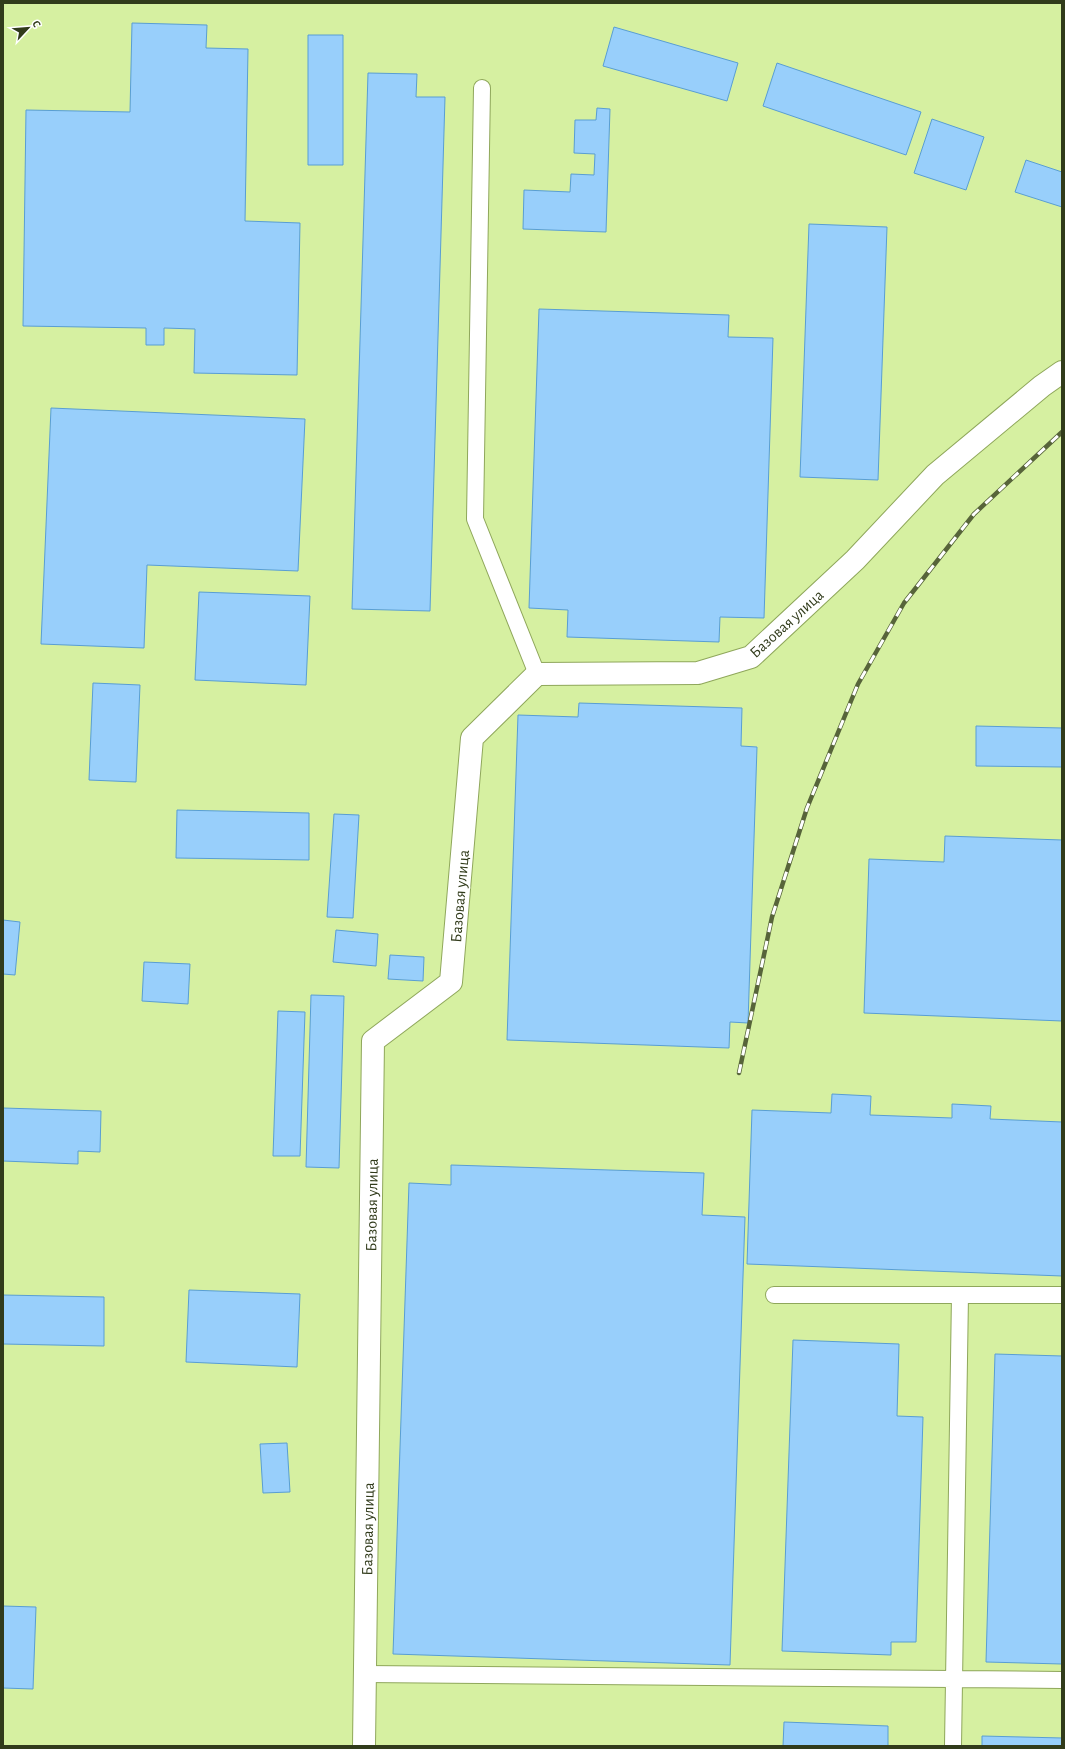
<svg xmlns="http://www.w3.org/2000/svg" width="1065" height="1749" font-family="'Alegreya Sans',sans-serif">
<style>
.building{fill:#98cffb;stroke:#599ed3}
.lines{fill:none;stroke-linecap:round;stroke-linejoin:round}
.lane-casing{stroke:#8fa75b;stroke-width:18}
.street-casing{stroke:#8fa75b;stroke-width:24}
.lane{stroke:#fff;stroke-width:16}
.street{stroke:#fff;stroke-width:22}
.rail-casing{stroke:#57643a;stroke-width:4.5}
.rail{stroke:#fff;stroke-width:3;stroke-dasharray:9;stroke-linecap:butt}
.labels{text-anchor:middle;stroke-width:3;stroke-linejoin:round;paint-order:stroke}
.street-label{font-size:16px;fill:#313b1b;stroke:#fff}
</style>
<rect width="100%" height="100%" fill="#d6f0a1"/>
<path class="building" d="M132,23l75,2 -1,23 42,1 -3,172 55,2 -3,152 -103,-2 1,-44 -31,-1v17h-18v-17l-123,-2 3,-216 104,2z
M614,27l124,36 -11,38 -124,-35z
M308,35h35v130h-35z
M777,63l144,49 -15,43 -143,-49z
M368,73l49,1 -1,23h29l-15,514 -78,-2z
M597,108l13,1 -4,123 -83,-3 1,-39 46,2 1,-18 23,1 1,-21 -21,-1 1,-33h21z
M932,119l52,18 -18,53 -52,-17z
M1026,160l36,12v35l-47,-15z
M809,224l78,3 -9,253 -78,-3z
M539,309l190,6 -1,22 45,1 -9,280 -44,-1 -1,25 -152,-5 1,-27 -39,-2z
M51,408l254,11 -7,152 -151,-6 -3,83 -103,-4z
M199,592l111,4 -4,89 -111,-5z
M93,683l47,2 -4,97 -47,-2z
M579,703l163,5 -1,38 16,1 -9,276 -18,-1 -1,26 -222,-8 11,-325 60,2z
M976,726l86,2v39l-86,-1z
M177,810l132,3v47l-133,-2z
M334,814l25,1 -6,103 -26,-1z
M945,836l117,4v181l-198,-8 5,-154 75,3z
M3,920l17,2 -5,53 -12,-1z
M336,930l42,4 -2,32 -43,-4z
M390,955l34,2 -1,24 -35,-2z
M144,962l46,2 -2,40 -46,-3z
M311,995l33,1 -5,172 -33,-1z
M278,1011l27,1 -5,144h-27z
M832,1094l39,2 -1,19 82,3v-14l39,2 -1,13 72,3v154l-315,-12 5,-154 79,3z
M3,1108l98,3 -1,41 -22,-1v13l-75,-3z
M451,1165l253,8 -2,42 43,2 -15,448 -337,-11 16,-471 42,2z
M189,1290l111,4 -3,73 -111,-5z
M3,1295l101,2v49l-101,-2z
M793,1340l106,4 -2,72 26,1 -7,225h-25v13l-109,-4z
M995,1354l67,2v308l-76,-2z
M287,1443l3,49 -27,1 -3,-49z
M3,1606l33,1 -3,82 -30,-1z
M784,1722l104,4v20h-105z
M982,1736l80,2v8h-80z"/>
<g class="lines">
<g class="lane-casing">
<path id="lane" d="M482,88l-7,431 62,155
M774,1295h288
M365,1674l697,6
M953,1746l7,-451"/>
</g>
<g class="street-casing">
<path id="street" d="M364,1746l9,-705 78,-59 21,-244 65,-64 161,-1 53,-16 104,-97 80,-85 107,-89 20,-14"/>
</g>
<use href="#lane" class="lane"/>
<use href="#street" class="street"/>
<g class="rail-casing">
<path id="rail" d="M739,1073l33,-156 35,-109 51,-124 46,-81 70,-89 88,-82"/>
</g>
<use href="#rail" class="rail"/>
</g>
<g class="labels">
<g class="street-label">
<text transform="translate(786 623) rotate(-42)" y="6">Базовая улица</text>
<text transform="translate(459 896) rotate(-85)" y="6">Базовая улица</text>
<text transform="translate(371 1205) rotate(-89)" y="6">Базовая улица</text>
<text transform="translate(367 1529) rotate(-89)" y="6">Базовая улица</text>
</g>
</g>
<rect width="1065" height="1749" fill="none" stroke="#313b1b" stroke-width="8"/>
<g transform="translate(28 28) rotate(64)" stroke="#ffffff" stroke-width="3" paint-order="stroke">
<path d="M0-3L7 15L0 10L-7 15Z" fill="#313b1b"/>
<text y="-6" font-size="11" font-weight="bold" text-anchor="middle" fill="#313b1b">С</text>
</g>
</svg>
